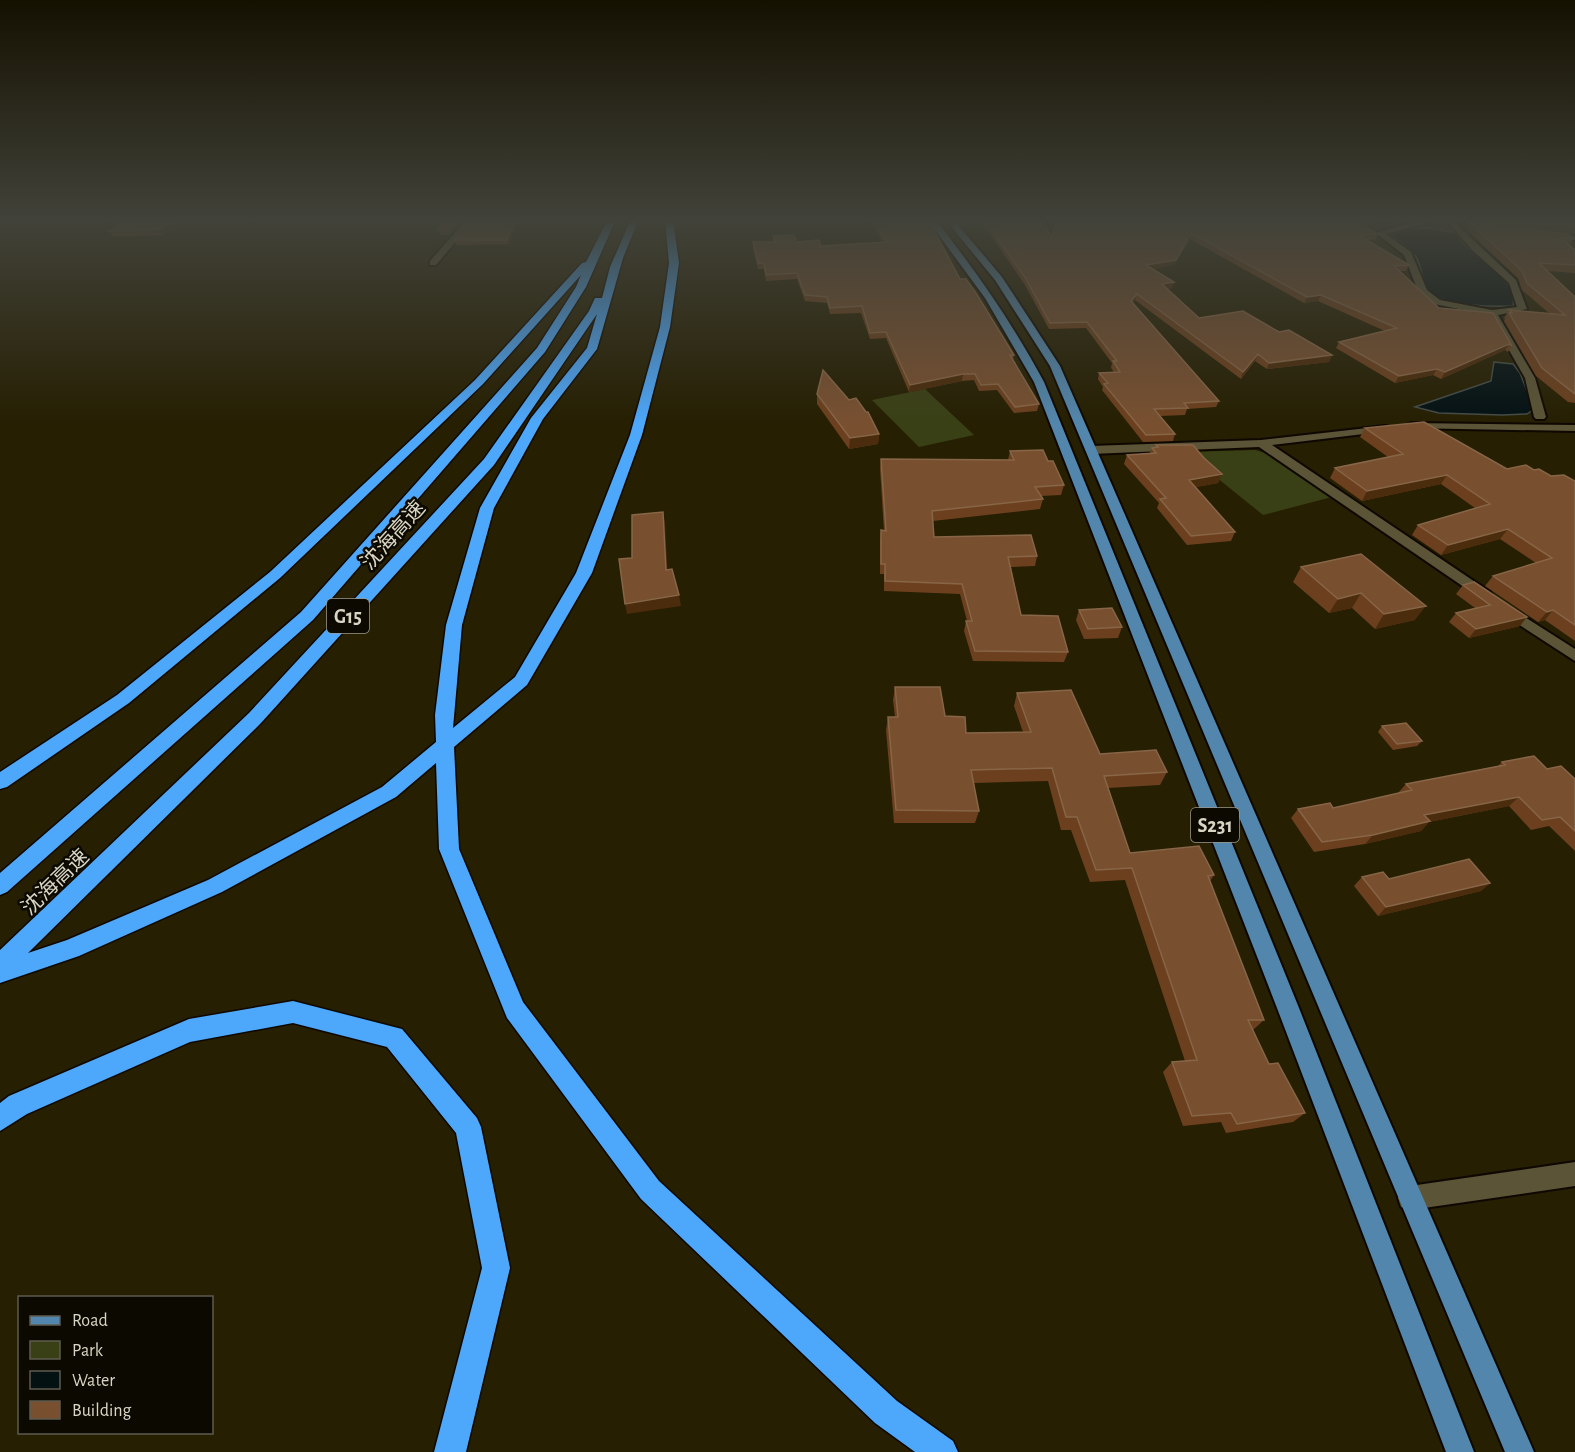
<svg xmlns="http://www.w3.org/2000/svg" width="1575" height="1452" font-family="'Alegreya Sans','Noto Sans SC',sans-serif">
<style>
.green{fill:#3a4015}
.water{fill:#041113;stroke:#444c48;stroke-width:1.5}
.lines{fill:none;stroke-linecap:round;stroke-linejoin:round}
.minor-casing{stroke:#0f0800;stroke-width:4}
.tertiary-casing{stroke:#0f0800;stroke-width:4}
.primary-casing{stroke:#0f0800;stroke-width:4}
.motorway-casing{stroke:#0f0800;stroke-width:3}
.minor{fill:#5b5436;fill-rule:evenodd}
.tertiary{fill:#5b5436;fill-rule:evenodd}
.primary{fill:#5386ac;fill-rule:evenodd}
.motorway{fill:#4da7fa;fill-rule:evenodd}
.wall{fill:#6c401e}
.shaded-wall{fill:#4b2c0c}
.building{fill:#785030;stroke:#876547;stroke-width:1.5}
.labels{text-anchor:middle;stroke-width:5;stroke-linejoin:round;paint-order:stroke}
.shield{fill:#0c0901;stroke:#9c988a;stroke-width:1.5}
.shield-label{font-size:20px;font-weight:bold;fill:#d9d5c4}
.street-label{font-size:21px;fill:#d9d5c4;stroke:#0c0901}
</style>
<rect width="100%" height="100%" fill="#261f02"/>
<path class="green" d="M925,389l49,46 -55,12 -47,-47z
M1255,450l17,5 60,42 -69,18 -78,-63z"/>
<path class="water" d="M1429,228l28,5c2,4 5,9 8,12 15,18 53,33 48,61 -18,1 -71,0 -83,-14 -9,-10 -7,-24 -14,-35 -6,-9 -17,-15 -25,-22l14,-6z
M1494,362l19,2 7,9 14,36 -7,5 -25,1 -63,-2 -24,-6 76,-26z"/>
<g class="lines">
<g class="minor-casing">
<path id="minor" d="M467,219h8l-39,46h-6v-4z
M1427,219l7,2 -48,13 25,18 16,38 13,10 52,10 25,-3 -8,-24 -38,-34 -21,-25 4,-2 62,58 11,29 -29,6 37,63 11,39 -2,2h-8l-2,-2 -9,-39 -36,-63 -55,-11 -16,-13 -14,-36 -28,-22z
M1546,233l29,3v4l-26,-3h-3z
M1411,423l164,2v6l-168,-3 -2,-2z
M1385,426l4,1v4l-117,14 218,147 2,3 -2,3h-10l-221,-151 -168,7 -6,-4 6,-4 170,-6z
M1506,605l69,44v12l-74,-48 -2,-3z"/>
</g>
<g class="tertiary-casing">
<path id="tertiary" d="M1575,1162v24l-165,24 -9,-3 -3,-9 3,-9 9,-3z"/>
</g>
<g class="primary-casing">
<path id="primary" d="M927,219h8c41,52 78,105 109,163l255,626 175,444h-28l-169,-444 -243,-626 -49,-84z
M945,219h8l49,58 58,89 474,1086h-29l-455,-1086 -55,-86z"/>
</g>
<g class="motorway-casing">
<path id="motorway" d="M608,219h8l-30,68 -41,65 -232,268 -306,272 -7,3v-22l301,-261 236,-264 39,-61 5,-12 -98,109 -203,194 -151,125 -122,84 -7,2v-17l117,-77 153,-123 205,-192 107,-117 4,-1z
M631,219h8l-16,39 -26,91 -54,70 -49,89 -32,117 -9,103 62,-51 61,-104 54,-138 30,-108 9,-64 -4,-44h8l6,44 -9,64 -28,108 -50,138 -65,112 -73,62 5,102 64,153 136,179 238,220 56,40 5,11h-43l-40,-29 -234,-224 -134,-181 -68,-169 -3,-86 -40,34 -174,95 -143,64 -79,27v-33l249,-237 235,-254 105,-148 6,-13h7l8,-31zM597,314l-10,34 -56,70 -51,90 -34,117 -11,90 1,27 -54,45 -174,93 -141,60 -39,13 233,-230 233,-258z
M293,1001l109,28 75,89 4,9 29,141 -44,184h-32l48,-184 -26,-135 -69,-86 -94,-24 -103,19 -163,72 -27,17v-28l9,-7 180,-77z"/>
</g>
<use href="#minor" class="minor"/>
<use href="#tertiary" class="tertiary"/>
<use href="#primary" class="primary"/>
<use href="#motorway" class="motorway"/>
</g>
<path class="wall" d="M82,219h105l-24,16 -50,2 -4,-6 14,-9z
M435,219h30l-15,16h-10l-2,-5 4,-7h-6z
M520,219l-11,25 -53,1 -2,-5z
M869,219h59l32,60 54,76 -1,5 26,44 -2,7 -23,2 -17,-23 -18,1 -5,-11 -12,1 -53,11 -23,-54 -16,1 -9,-26 -31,1 -3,-11 -22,-2 -8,-22 -31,2 -2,-12h-6l-5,-21v-6h20v-6l24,6 24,4 62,-3z
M971,219h69l12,18 4,-18 322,15 -3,6h-8l42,25 -3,6h-6l39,37 54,5 19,33 -4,6 -3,-2 -64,29 -8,-4 -38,8 -59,-35 3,-6 46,-11 -67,-30 -14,2 -114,-64 -16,26 -21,4 21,13 -2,6 -5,1 32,29 80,14 53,23 -3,7 -62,7 -12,-8 -14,18 -106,-79 -2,3 86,98 -3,6 -29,2 -2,6 -25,1 15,18 -2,7 -30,1 -41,-52 1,-3 -5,-8 1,-6 15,-1 -3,-4 1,-5 -26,-35 -37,1 -24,-44 -33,-48 -14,-16z
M1372,219h46l-19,5z
M1445,219h130v15z
M1470,223l103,16 -4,6 6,5v23l-27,-2 27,26v106l-7,-1 -32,-26 -32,-55 1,-2 -1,-1 5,-8 40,3 -27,-23 -4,-12 -51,-48z
M817,394l62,40 -1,10 -29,5 -32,-45z
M1365,428l142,41 27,1 17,6 24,5v160l-30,-21 -7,2 -53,-36 8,-10 43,-13 -36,-24 -59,16 -29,-20 6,-10 57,-17 -34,-24 -79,17 -32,-23 5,-10 53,-11 -28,-20z
M1156,445l48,13 18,16 -4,9 -22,4 39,45 -4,9 -44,4 -30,-37 2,-5 -35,-39 3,-9 23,-2 2,-5h3z
M1010,451l38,10 16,24 -3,10 -20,1 2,3 -3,10 -107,12 1,16 103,19 -2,10 -24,1 10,48 47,37 -4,10 -91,-1 -9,-30 2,-10h1l-7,-27 -76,-3v-17h-4v-34l1,-10 3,1 -4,-62 1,-10 127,1z
M1361,554l54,66 -40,9 -23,-21 -23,5 -36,-31 8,-15z
M1463,585l57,41 -51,12 -20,-16 7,-9 19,-5 -19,-14z
M1079,610l43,17 -4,11 -34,1 -8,-19z
M895,687l50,29 21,17 57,-1 -9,-26 3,-13 83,61 67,18 -7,13 -52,3 22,65 84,22 -4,6 54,139 -11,10 16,34 36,49 -12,9 -67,11 -5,-11 -38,4 -20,-54 9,-10 13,-1 -60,-181 -35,2 -19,-52h-10l-13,-49 -74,2 5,28 -4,12h-81l-8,-93 2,-13h7l-2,-17z
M1382,726l40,15 -5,5 -24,4 -15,-18z
M1502,762l45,7 28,10v72l-26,-25 -18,4 -22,-24 -80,16 -8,9 -56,13 -51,8 -23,-34 7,-9 35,-1 65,-15 8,-9 92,-18z
M1362,877l27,2 101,4 -9,8 -103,25 -24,-30z"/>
<path class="shaded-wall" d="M175,219h12l-24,16 -3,-6z
M459,219h6l-15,16 -1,-5z
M517,219h3l-11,25 -2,-4z
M1402,219h16l-19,5z
M1191,233l-1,6 -16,26 -29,6 1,-6z
M1174,282l-2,6 -12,2 2,-6z
M1137,294l-2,6 -6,7 2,-6z
M1321,295l-3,6 -14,2 3,-6z
M1509,344l-4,6 -64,29 4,-7z
M1258,354l-3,7 -14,18 2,-7z
M1332,355l-3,7 -62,7 2,-6z
M1437,369l-4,6 -38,8 4,-7z
M963,374l-1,7 -53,11 1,-7z
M879,434l-1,10 -29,5 1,-11z
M1222,474l-4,9 -32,6 3,-9z
M1447,475l-6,9 -79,17 5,-10z
M663,512l2,11 3,58 -2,-11z
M1508,529l-8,10 -59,16 7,-10z
M1361,593l-9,15 -23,5 9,-14z
M679,595l2,11 -54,8 -2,-10z
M1426,606l-11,14 -40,9 9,-15z
M1553,610l-8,10 -7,2 9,-10z
M1527,617l-7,9 -51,12 7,-9z
M1519,797l-10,9 -80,16 -8,9 -56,13 8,-9 51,-20z
M1490,883l-9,8 -103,25 8,-9z"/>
<path class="building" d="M128,219h47l-15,10 -51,2z
M445,219h14l-10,11h-11z
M472,219h45l-10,21h-53z
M873,219h55l32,60h6l10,14 38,62h-4l29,49 -24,3 -17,-23 -17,1 -6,-11h-12l-53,11 -24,-53 -16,1 -8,-27 -32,2 -3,-11 -22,-2 -8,-22 -31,2 -2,-12h-6l-5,-21h22l-2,-6 21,-1 3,7 22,-2 2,6 66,-4z
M982,219h58l12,18 4,-18h297l25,15 -20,1 51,30 -15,1 45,42 54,5 19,33 -3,-2 -64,28 -8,-3 -38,7 -60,-34 58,-14 -76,-33 -14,2 -116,-64 -15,27 -30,5 28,17 -12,2 37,34 44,-7 36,21 10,-2 43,25 -63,8 -11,-9 -15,18 -106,-78 -6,7 88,100 -35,2 4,5 -34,1 21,25 -29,1 -42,-51 4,-1 -9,-10 21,-1 -7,-11h4l-30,-39 -37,1 -24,-44 -33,-47z
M1497,219h78v9z
M1470,223l98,11 5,5 -12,-1 14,12v15l-36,-2 36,34v97l-33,-26 -33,-55h3l-3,-3 56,5 -38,-32 -5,-12z
M823,370l26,30 7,-2 10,14h2l11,22 -29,4 -33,-44z
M1424,422l83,47 19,-4 8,5 5,-1 12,7 13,-1 11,6v144l-22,-15 -6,2 -54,-36 59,-18 -44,-29 -60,16 -30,-20 72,-21 -43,-29 -80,16 -32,-23 68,-14 -38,-26z
M1156,445h37l11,13 18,16 -33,6 46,52 -44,4 -31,-37 6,-1 -39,-43 29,-2 -4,-5 6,-1z
M1043,450l5,11h5l11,24 -29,2 8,12 -111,12 2,26 97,-2 6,21 -29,1 13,58 37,1 10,36 -93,-1 -9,-30h6l-10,-37 -77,-3v-17h-4v-34l5,1 -5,-72 133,1 -4,-9z
M663,512l3,58 6,-1 7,26 -54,9 -6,-45 13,-1v-43z
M1361,554l65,52 -42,8 -23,-21 -23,6 -37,-32z
M1474,582l53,35 -51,12 -20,-16 34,-8 -27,-20z
M1112,608l10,19 -34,2 -9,-19z
M895,687h45l5,29 20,1 1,16 65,-1 -14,-39 54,-3 29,64 56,-4 11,22 -63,4 26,77 69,-7 15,29 -6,1 56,144h-16l21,44 9,-1 27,50 -68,11 -6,-11 -39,3 -20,-54 25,-2 -65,-192 -36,2 -19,-53h-11l-14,-49 -81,2 8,41 -83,-1 -8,-93h10z
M1406,723l16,18 -25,3 -15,-18z
M1534,756l13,13 14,-3 14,13v52l-15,-14 -18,3 -23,-23 -95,18 6,6 -57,14 -51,7 -24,-33 32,-6 3,5 79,-18 -6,-6 99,-19 -3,-3z
M1469,859l21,24 -104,24 -24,-30 21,-5 6,7z"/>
<linearGradient id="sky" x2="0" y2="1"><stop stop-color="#151101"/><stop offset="0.52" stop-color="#414239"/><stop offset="1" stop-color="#414239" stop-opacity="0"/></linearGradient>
<rect width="1575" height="423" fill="url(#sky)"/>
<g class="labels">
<g class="shield">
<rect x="327" y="599" width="42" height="34" rx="4.5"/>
<rect x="1191" y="808" width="48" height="34" rx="4.5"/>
</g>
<g class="shield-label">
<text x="348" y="623">G15</text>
<text x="1215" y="832">S231</text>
</g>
<g class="street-label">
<text transform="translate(393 535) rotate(-48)" y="7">沈海高速</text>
<text transform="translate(55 882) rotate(-44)" y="7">沈海高速</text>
</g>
</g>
<rect x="18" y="1296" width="195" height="138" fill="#0c0901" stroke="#5e5b4f" stroke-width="1.5"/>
<rect x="30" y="1316" width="30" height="9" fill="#5386ac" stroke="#5e5b4f" stroke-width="1.5"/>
<text x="72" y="1326" font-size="18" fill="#d9d5c4">Road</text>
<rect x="30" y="1341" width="30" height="18" fill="#3a4015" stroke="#5e5b4f" stroke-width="1.5"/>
<text x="72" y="1356" font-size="18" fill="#d9d5c4">Park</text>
<rect x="30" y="1371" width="30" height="18" fill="#041113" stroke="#5e5b4f" stroke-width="1.5"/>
<text x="72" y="1386" font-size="18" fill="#d9d5c4">Water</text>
<rect x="30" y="1401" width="30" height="18" fill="#785030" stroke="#5e5b4f" stroke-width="1.5"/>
<text x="72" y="1416" font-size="18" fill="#d9d5c4">Building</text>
</svg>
